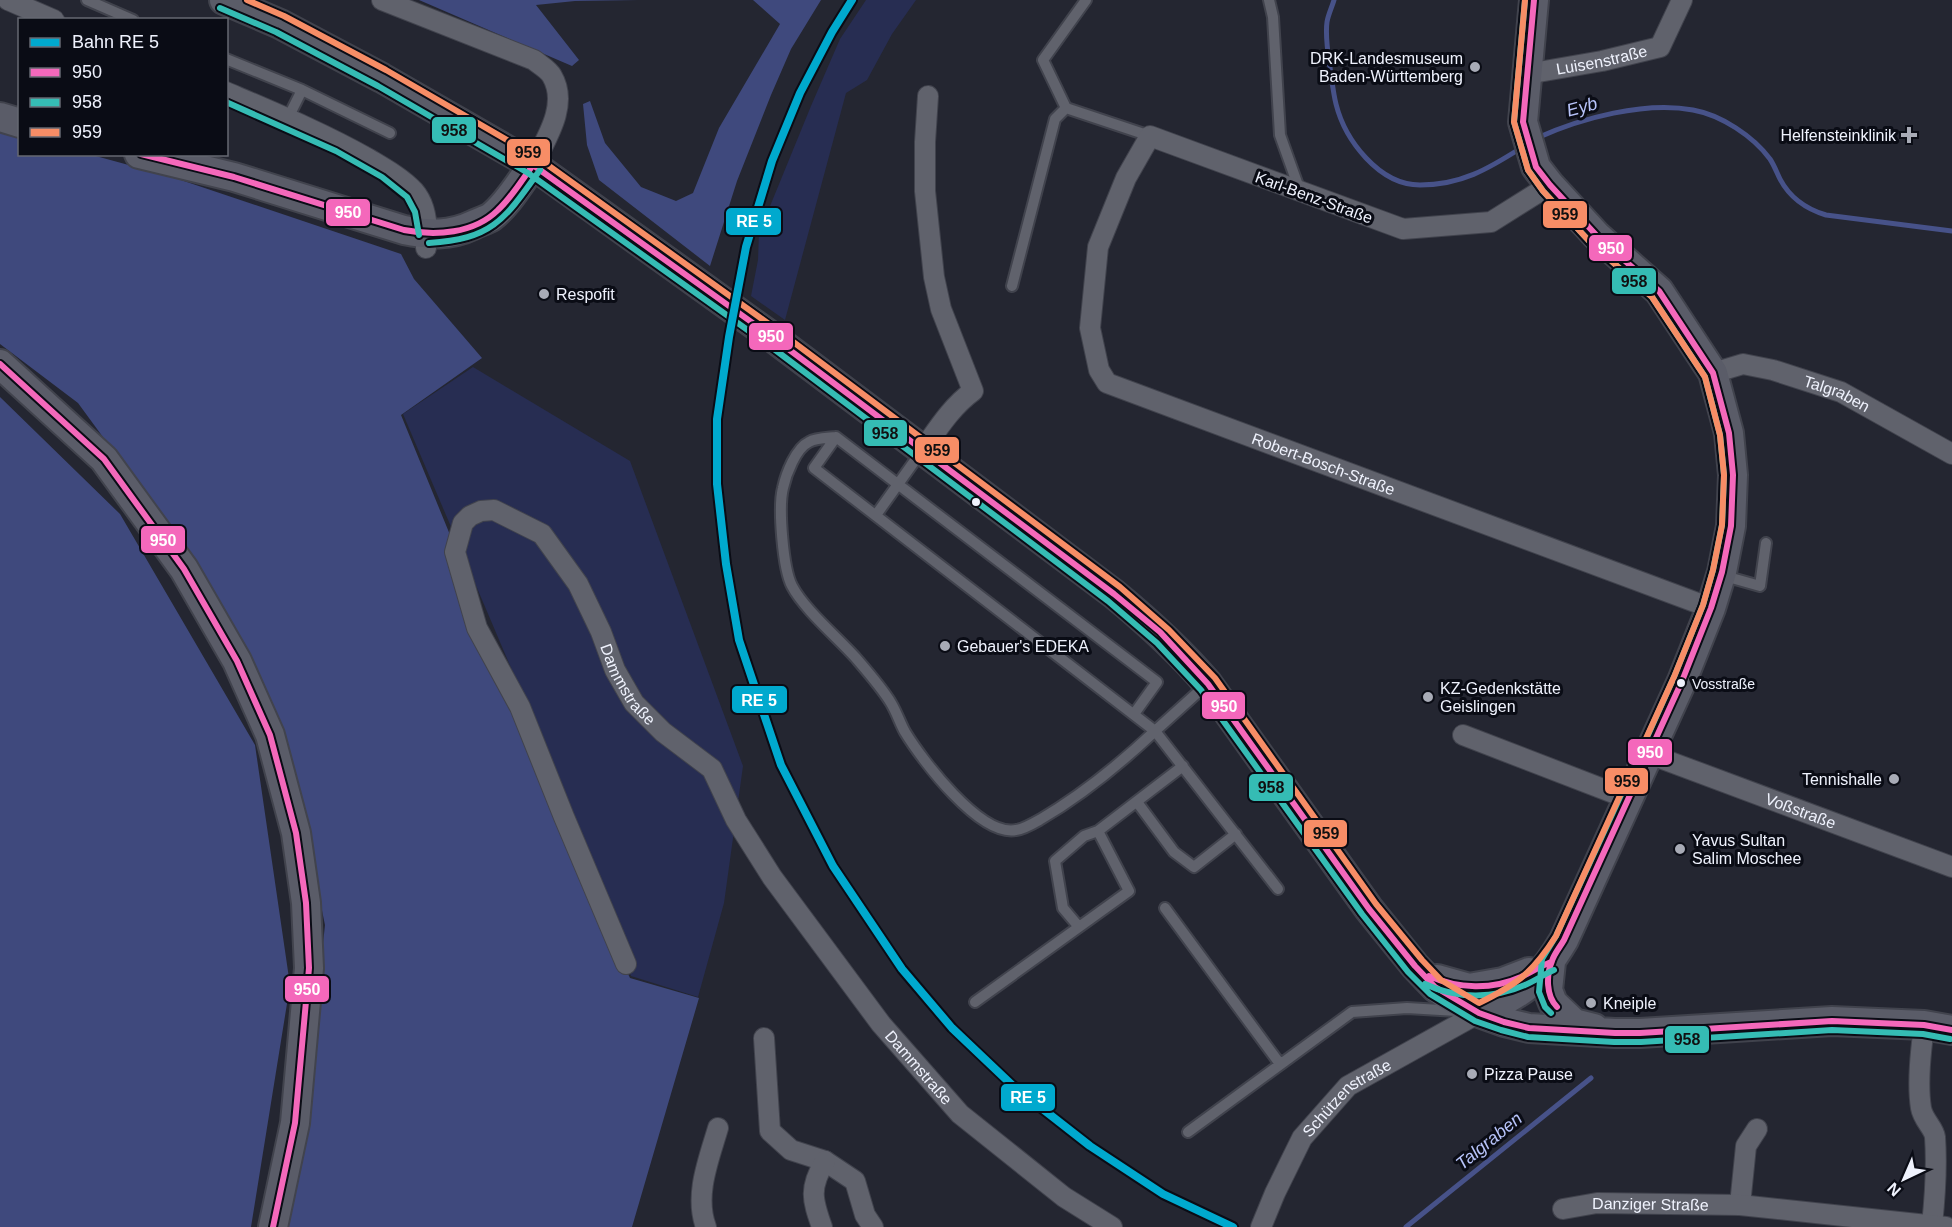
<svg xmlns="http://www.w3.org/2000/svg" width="1952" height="1227" font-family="Helvetica,sans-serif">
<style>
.green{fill:#272d52}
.forest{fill:#3f497d}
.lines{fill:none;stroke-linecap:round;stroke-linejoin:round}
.stream{stroke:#475289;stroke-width:5}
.lane-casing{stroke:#41434d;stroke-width:14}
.street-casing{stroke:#41434d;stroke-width:22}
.secondary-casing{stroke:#41434d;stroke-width:32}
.lane{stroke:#60626c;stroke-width:10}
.street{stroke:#60626c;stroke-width:20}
.secondary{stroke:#5a5c68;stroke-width:28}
.bus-1-casing{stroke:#0a0c15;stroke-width:10}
.bus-2-casing{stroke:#0a0c15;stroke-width:10}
.bus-3-casing{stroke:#0a0c15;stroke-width:10}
.bus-1{stroke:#f468bb;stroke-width:6}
.bus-2{stroke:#35bcb4;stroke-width:6}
.bus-3{stroke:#f78d66;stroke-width:6}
.rail-1-casing{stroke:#0a0c15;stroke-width:12}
.rail-1{stroke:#00a9ce;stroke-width:8}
.poi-dot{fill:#a8abb6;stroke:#0a0c15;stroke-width:2}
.bus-dot{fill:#eff2fd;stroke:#0a0c15;stroke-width:2}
.labels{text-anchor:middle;stroke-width:6;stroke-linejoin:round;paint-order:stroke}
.bus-label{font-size:14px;fill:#eff2fd;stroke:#0a0c15;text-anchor:start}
.poi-label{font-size:16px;fill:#eff2fd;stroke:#0a0c15;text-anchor:start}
.street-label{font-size:16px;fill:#eff2fd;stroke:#0a0c15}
.water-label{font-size:18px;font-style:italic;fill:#b7c3f9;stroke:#0a0c15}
.line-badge{stroke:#0a0c15;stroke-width:2}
.badge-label{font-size:16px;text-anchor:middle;font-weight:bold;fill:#fff}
.pale-badge-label{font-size:16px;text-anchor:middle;font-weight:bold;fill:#111}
</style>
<rect width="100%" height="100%" fill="#242631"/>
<path class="green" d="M866,0h50l-24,34 -25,46 -21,13 -61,227 -34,-24 7,-36 1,-27 52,-127 29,-67z
M473,367l157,94 113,305 -19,137 -26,94 -67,-21 -111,-287 -117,-275z"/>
<path class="forest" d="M419,0h219l-63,1 -39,4 43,55 -7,6z
M753,0h68l-30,49 -20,46 -34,86 -27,85 -111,-86 -12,-35 -4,-41 7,-3 15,42 36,44 35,14 17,-8 26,-65 61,-104z
M0,129l19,5 1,20 72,1 77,21 232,78 13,25 68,79 -81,57 119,291 73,195 37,77 69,20 -67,229h-354l26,-107 21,-195 -38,-184 -97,-185 -112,-153 -78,-59z
M0,397l120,117 135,231 35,240 -39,242h-251z"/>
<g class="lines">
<path class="stream" d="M1334,0c-2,7 -6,15 -7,22 -2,14 1,32 3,46 2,12 3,24 6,36 9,36 43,81 84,81 41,0 68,-16 101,-37
M1537,138c44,-20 108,-37 156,-28 28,5 60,26 77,49 4,6 7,14 10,20 10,19 26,30 46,36l126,16
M1406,1227l185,-149"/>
<g class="lane-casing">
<path id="lane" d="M87,0l46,20
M1269,0l4,17 7,118 20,56
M226,59l76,31 88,43
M1066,108l-23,-48 43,-60
M288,118l14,-28
M1012,286l43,-167 11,-11 84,28
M836,437c-8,1 -20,1 -27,5 -13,6 -23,32 -26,46 -5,19 0,81 9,98 12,23 45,51 63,71 12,14 27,31 36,46 6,10 9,20 14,29 17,28 75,105 111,98 8,-1 18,-7 25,-11 41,-24 80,-56 114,-88l123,158
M876,515l45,-63
M1721,575l39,11 6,-43
M1134,714l23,-32 -321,-245 -22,31 341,263 51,-46
M1137,802l37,50 20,15 42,-33
M1165,908l115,156
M1079,927l-16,-19 -8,-47 29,-25 14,-5 85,-65
M975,1002l154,-111 -31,-60
M1188,1132l164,-120 55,-4 50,3"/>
</g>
<g class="street-casing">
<g id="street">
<path d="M8,0l46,20"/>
<path d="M382,0l152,60c6,5 15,10 18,16 17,29 -6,63 -19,89"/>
<path id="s1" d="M1527,74l75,-13 58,-14 22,-47"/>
<path d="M226,92c49,21 97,41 143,67 15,9 33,19 45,32 13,15 14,38 12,57"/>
<path id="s2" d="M1550,185l-59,37 -88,7 -253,-93 -24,42 -28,69 -8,81 9,42 8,13 604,225"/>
<path id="s3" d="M1713,373l30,-9 30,6 68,22 111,62"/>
<path d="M922,451c15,-21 29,-44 51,-60l-32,-82 -7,-32 -9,-86v-49l3,-46"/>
<path d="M1463,735l166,64"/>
<path id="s4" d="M1649,754l303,113"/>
<path id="s5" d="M626,964l-62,-147 -44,-110 -43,-79 -22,-76 8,-29 7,-7 11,-5 13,-1 48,24 36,50 23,48 14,38 19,33 29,29 49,37 24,51 36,57 109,147 79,90 104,83 48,30"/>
<path d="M1924,1025c-3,25 -7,58 -3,83 2,12 13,20 14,29 2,28 0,60 -3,88"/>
<path d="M764,1038l6,93 21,19 34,11 30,20 10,34 8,12"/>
<path d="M1740,1205l6,-59 11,-17"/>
<path id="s6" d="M1563,1209l34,-6 143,2 206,22"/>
<path d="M706,1227c-12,-32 3,-68 12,-99"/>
<path d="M822,1227c-10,-28 -13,-39 3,-66"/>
<path id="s7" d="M1261,1227l14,-34 27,-55 46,-52 131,-73"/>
</g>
</g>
<g class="secondary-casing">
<path id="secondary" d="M224,0l56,24 102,54 151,87 242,174 339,255c34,28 65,56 94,90l161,225 46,57 20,21 13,9 31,17 25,9 25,6 86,5h25l192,-12 92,4 28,5
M0,117l20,6
M139,154l95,23 170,53c25,5 46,6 69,-5 6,-3 13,-5 18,-8 17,-13 29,-35 42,-52
M0,364l104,95 80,110 53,92 33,74 26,98 10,70 3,65 -14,155 -22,104
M1551,962l-3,28 5,13 21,20 20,5
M1437,979l32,9 34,-6 26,-10
M1479,1013c46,-22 59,-29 85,-73l118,-259 29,-73 11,-36 9,-46 2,-51 -4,-42 -16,-60 -54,-82 -62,-55 -47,-51 -14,-18 -13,-45 11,-122"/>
</g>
<use href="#lane" class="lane"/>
<use href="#street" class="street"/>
<use href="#secondary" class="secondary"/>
<g class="bus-1-casing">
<path id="bus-1" d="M1534,0l-11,122 13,45 14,18 47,51 62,55 54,82 16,60 4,42 -2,51 -9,46 -11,36 -29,73 -118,259c-4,7 -10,14 -12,21 -6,14 -6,35 5,46
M141,154l93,23 170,53c31,6 70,4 94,-20 14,-13 24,-30 35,-45
M533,165l242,174 339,255 46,38 48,52 161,225 46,57 20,21 44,26 25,9 25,6 86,5h25l192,-12 92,4 28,5
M0,364l104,95 80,110 53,92 33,74 26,98 10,70 3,65 -14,155 -22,104
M1429,976c29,13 63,14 92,1 10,-5 20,-11 30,-15"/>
</g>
<g class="bus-2-casing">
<path id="bus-2" d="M1525,0l-11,122 14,48 15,21 47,51 62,55 53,80 15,58 4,40 -2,50 -9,45 -10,35 -29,72 -53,118 -65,141 -14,23 -3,33 6,15 6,6
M220,8l56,24 102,54 150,87 242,173 338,255 49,42 44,47 161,224 46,58 22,22 45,27 26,9 27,7 86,5h27l191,-12 91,4 27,5
M226,102l110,49 46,26 25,20 8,15 4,23
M429,243c64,-4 76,-24 111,-73
M1425,984c31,15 69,15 100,1 10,-4 19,-11 29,-15"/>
</g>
<g class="bus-3-casing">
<path id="bus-3" d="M247,0l37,16 102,54 152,88 242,174 340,255 49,43 46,48 161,226 46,56 19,20 38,23c39,-19 54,-31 77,-67l118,-259 29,-72 10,-35 9,-45 2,-50 -4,-40 -15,-58 -53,-80 -62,-55 -47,-51 -15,-21 -14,-48 11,-122"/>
</g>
<use href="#bus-1" class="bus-1"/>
<use href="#bus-2" class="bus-2"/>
<use href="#bus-3" class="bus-3"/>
<g class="rail-1-casing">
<path id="rail-1" d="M852,0l-20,32 -32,61 -28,68 -26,86 -17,90 -12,82v65l9,80 13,76 42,125 52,101 69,103 50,59 60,57 78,61 73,48 70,33"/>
</g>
<use href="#rail-1" class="rail-1"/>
</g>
<g class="poi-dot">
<circle cx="1475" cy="67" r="6"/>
<path d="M1906 126h6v6h6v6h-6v6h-6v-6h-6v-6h6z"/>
<circle cx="544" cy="294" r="6"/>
<circle cx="945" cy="646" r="6"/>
<circle cx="1428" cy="697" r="6"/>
<circle cx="1894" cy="779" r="6"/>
<circle cx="1680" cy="849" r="6"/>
<circle cx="1591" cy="1003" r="6"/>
<circle cx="1472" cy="1074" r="6"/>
</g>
<g class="bus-dot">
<circle cx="976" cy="502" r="5"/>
<circle cx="1681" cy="683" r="5"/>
</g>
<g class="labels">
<g class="bus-label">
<text x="1692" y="689">Vosstraße</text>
</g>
<g class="poi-label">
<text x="1463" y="64" text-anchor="end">DRK-Landesmuseum<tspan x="1463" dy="18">Baden-Württemberg</tspan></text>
<text x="1896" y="141" text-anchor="end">Helfensteinklinik</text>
<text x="556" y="300">Respofit</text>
<text x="957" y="652">Gebauer's EDEKA</text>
<text x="1440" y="694">KZ-Gedenkstätte<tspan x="1440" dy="18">Geislingen</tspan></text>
<text x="1882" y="785" text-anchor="end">Tennishalle</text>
<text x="1692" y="846">Yavus Sultan<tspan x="1692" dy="18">Salim Moschee</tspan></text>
<text x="1603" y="1009">Kneiple</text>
<text x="1484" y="1080">Pizza Pause</text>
</g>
<g class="street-label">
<text dy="6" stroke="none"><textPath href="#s1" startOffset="76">Luisenstraße</textPath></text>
<text transform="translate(1314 197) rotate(20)" y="6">Karl-Benz-Straße</text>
<text dy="6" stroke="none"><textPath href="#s3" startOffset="130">Talgraben</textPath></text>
<text dy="6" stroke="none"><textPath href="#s2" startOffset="921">Robert-Bosch-Straße</textPath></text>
<text dy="6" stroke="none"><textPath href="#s5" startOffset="740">Dammstraße</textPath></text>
<text dy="6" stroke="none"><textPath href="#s4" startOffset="162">Voßstraße</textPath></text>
<text dy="6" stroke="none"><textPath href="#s5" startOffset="1226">Dammstraße</textPath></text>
<text dy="6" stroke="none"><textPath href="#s7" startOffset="159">Schützenstraße</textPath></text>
<text dy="6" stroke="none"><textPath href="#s6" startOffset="88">Danziger Straße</textPath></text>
</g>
<g class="water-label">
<text transform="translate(1582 107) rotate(-15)" y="6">Eyb</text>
<text transform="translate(1489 1141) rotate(-39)" y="6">Talgraben</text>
</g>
</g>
<g class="line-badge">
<rect x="431" y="116" width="46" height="28" rx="6" fill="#35bcb4"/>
<rect x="506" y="138" width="45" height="29" rx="6" fill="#f78d66"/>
<rect x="325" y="198" width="46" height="29" rx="6" fill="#f468bb"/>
<rect x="1542" y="200" width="46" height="29" rx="6" fill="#f78d66"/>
<rect x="725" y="207" width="57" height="29" rx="6" fill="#00a9ce"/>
<rect x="1588" y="234" width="45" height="28" rx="6" fill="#f468bb"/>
<rect x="1611" y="267" width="46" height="28" rx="6" fill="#35bcb4"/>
<rect x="748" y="322" width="46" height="29" rx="6" fill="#f468bb"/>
<rect x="863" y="419" width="45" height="28" rx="6" fill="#35bcb4"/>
<rect x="914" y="436" width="46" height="28" rx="6" fill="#f78d66"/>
<rect x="140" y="525" width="46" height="29" rx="6" fill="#f468bb"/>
<rect x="731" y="685" width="57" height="29" rx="6" fill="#00a9ce"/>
<rect x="1201" y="691" width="45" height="29" rx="6" fill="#f468bb"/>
<rect x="1627" y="738" width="46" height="28" rx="6" fill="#f468bb"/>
<rect x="1604" y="767" width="45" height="28" rx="6" fill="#f78d66"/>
<rect x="1248" y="773" width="46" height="29" rx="6" fill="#35bcb4"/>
<rect x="1303" y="819" width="45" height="29" rx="6" fill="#f78d66"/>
<rect x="284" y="975" width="46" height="28" rx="6" fill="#f468bb"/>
<rect x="1664" y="1025" width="46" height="29" rx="6" fill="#35bcb4"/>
<rect x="1000" y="1083" width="56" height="29" rx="6" fill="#00a9ce"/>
</g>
<g class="badge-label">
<text x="348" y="218">950</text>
<text x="754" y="227">RE 5</text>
<text x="1611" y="254">950</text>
<text x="771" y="342">950</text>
<text x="163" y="546">950</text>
<text x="759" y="706">RE 5</text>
<text x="1224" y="712">950</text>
<text x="1650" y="758">950</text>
<text x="307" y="995">950</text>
<text x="1028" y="1103">RE 5</text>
</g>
<g class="pale-badge-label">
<text x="454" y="136">958</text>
<text x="528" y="158">959</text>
<text x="1565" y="220">959</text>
<text x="1634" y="287">958</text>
<text x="885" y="439">958</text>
<text x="937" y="456">959</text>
<text x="1627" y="787">959</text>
<text x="1271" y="793">958</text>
<text x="1326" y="839">959</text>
<text x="1687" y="1045">958</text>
</g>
<rect x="18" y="18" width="210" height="138" fill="#0a0c15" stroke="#666872" stroke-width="1.5"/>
<rect x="30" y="38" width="30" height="9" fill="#00a9ce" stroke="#666872" stroke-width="1.5"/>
<text x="72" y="48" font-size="18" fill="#eff2fd">Bahn RE 5</text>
<rect x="30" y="68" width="30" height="9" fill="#f468bb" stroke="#666872" stroke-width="1.5"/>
<text x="72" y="78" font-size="18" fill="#eff2fd">950</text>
<rect x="30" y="98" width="30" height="9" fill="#35bcb4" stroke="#666872" stroke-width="1.5"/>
<text x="72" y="108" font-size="18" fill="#eff2fd">958</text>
<rect x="30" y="128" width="30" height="9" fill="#f78d66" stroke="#666872" stroke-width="1.5"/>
<text x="72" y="138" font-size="18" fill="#eff2fd">959</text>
<g transform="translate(1904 1179) rotate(224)" stroke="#0a0c15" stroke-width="4.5" paint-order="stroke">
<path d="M0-4.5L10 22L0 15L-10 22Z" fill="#eff2fd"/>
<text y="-9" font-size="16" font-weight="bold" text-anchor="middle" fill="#eff2fd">N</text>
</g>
</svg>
